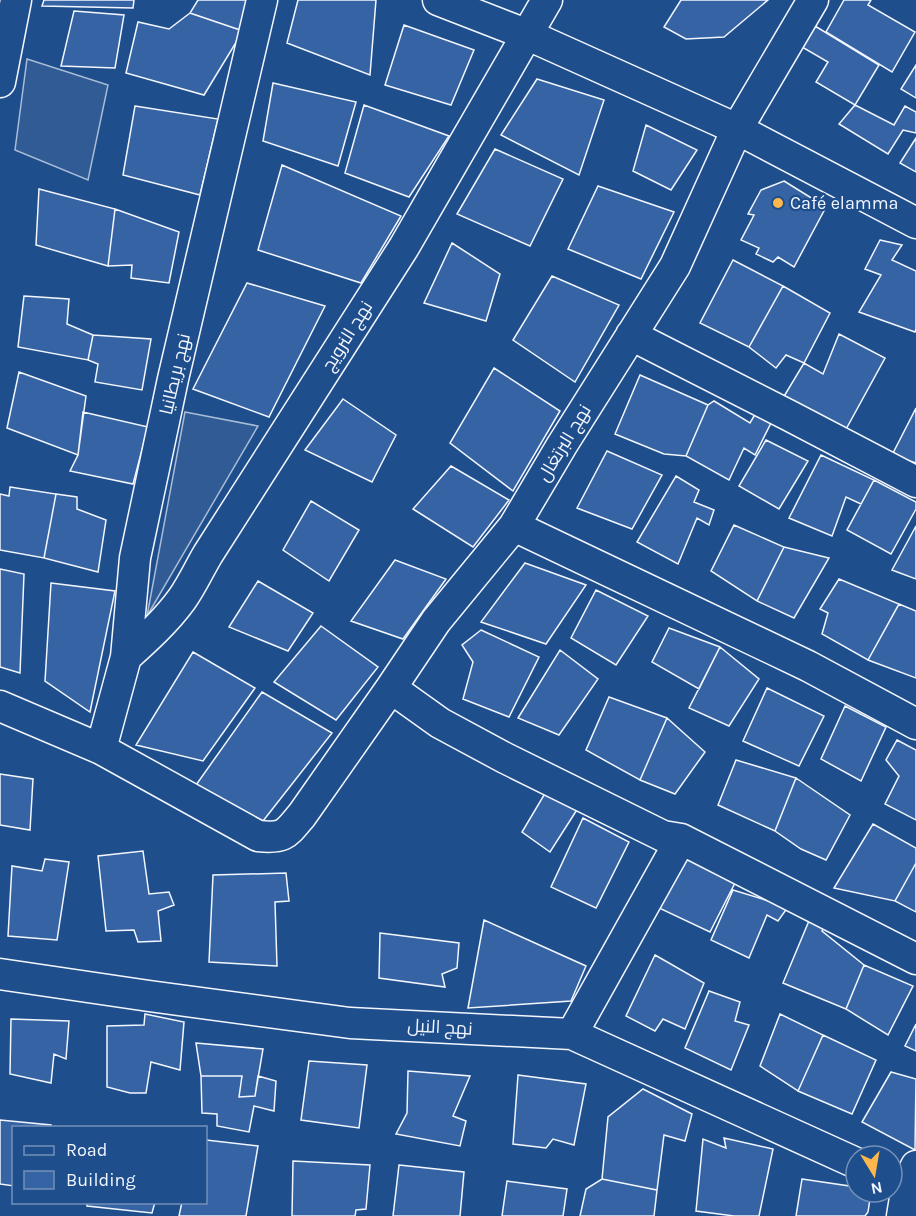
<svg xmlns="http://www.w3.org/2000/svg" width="916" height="1216" font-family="Karla,Cairo,sans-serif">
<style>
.built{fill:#305b95;stroke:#a8bbd7;stroke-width:1.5}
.building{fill:#3563a3;stroke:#f2f6ff;stroke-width:1.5}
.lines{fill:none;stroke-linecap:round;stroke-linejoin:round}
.minor-casing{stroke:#f2f6ff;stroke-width:33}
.minor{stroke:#1f4e8c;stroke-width:30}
.poi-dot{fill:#ffb74d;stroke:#1f4e8c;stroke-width:2}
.labels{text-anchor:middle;stroke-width:4.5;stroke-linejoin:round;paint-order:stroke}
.poi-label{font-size:18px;fill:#f2f6ff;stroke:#1f4e8c;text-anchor:start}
.street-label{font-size:18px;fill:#f2f6ff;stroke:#1f4e8c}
</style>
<rect width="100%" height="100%" fill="#1f4e8c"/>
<path class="built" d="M27,59l81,26 -20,95 -73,-30z
M185,412l73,14 -111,190z"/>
<path class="building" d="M44,0h90l-1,8 -91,-2z
M198,0h59l-14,31 -53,-18z
M298,0h78l-6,75 -83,-32z
M681,0h87l-44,37 -38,2 -22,-12z
M844,0h27l-3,5 47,27 -23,40 -66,-40z
M74,11l50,4 -9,53 -54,-2z
M190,13l53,18 -39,64 -78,-22 12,-51 31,7z
M404,25l70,25 -23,55 -66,-20z
M815,26l64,39 -24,40 -39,-23 12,-20 -26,-15z
M916,65v33l-15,-9z
M537,79l67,21 -25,75 -78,-40z
M273,83l83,19 -18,64 -75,-25z
M364,105l85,31 -40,61 -64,-24z
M855,105l39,20 11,-19 11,6v21l-13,-3 -15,24 -49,-30z
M135,106l83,13 -18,76 -77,-20z
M646,125l51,25 -26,40 -38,-19z
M916,138v34l-16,-9z
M495,149l68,30 -33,67 -73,-32z
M282,165l119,51 -40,67 -103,-33z
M784,181l42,26 -32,60 -16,-10 -5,5 -17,-8 3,-6 -18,-8 13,-25 -6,-1 13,-24z
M598,186l76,26 -33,67 -73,-30z
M39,189l76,20 -7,57 -72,-21z
M115,209l64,23 -10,51 -38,-5 1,-13 -24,1z
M880,240l22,5 -10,15 24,11v58l-1,3 -56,-20 22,-37 -16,-6z
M452,243l48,31 -14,47 -62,-18z
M733,260l50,26 -34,61 -49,-24z
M552,276l67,29 -44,77 -62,-42z
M247,283l78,23 -56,111 -76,-28z
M783,286l47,27 -26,50 -18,-8 -10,13 -27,-21z
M24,296l45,3 -2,25 26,11 -5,25 -70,-13z
M839,334l46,24 -40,73 -62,-33 21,-35 19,11z
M93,335l58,4 -9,51 -47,-8 3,-18 -10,-4z
M494,368l66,43 -47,80 -63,-48z
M19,372l67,24 -8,59 -71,-27z
M640,375l68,30 -22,51 -22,-2 -49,-20z
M343,399l53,36 -24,47 -67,-32z
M714,401l36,22 7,-12 16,8 -18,36 -11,-7 -15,32 -43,-24 22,-51z
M916,408v55l-24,-8z
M83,412l65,15 -15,57 -63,-13 8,-16z
M766,440l42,21 -29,48 -40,-23z
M607,451l55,24 -30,54 -55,-21z
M821,455l53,25 -13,24 -15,-7 -14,39 -43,-18z
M451,466l58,34 -36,47 -60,-38z
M676,476l23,14 -5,12 20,8 -5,15 -12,-7 -19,46 -41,-22z
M874,480l42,22v7l-25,45 -44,-24z
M10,487l46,7 -12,64 -44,-8v-56l9,2z
M56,494l21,3v12l29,11 -8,52 -54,-14z
M311,501l48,29 -30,51 -46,-31z
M734,525l50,22 -27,54 -46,-30z
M916,526v53l-24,-9z
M784,547l45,11 -35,60 -37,-17z
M395,560l51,19 -43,60 -52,-18z
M525,563l61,22 -40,59 -65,-22z
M0,569l24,5 -4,99 -20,-6z
M839,579l60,25 -31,56 -46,-26 6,-21 -8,-4z
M258,581l55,32 -25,38 -59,-24z
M51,583l64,8 -25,121 -45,-31z
M596,590l52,26 -32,49 -45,-27z
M899,604l17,7v67l-48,-18z
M321,626l57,41 -42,53 -62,-38z
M669,628l51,19 -21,42 -47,-27z
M481,630l58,27 -30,60 -46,-18 10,-37 -11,-17z
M720,647l39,32 -30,47 -40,-18z
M560,650l38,29 -39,56 -41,-17z
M193,652l62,36 -52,73 -67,-16z
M767,688l57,28 -25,50 -56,-25z
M262,692l70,41 -69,88 -67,-36z
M609,697l58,21 -27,62 -54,-30z
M845,706l41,21 -25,54 -40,-22z
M667,718l38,34 -30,42 -35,-14z
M897,740l19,10v70l-31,-16 14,-28 -13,-16z
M736,760l60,18 -21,53 -57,-26z
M0,774l33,5 -3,51 -30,-5z
M796,778l54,37 -24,45 -25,-11 -26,-18z
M547,790l33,15 -30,47 -28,-20z
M583,818l46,24 -33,66 -45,-21z
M873,824l43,24v15l-21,38 -61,-13z
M143,851l6,43 20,-2 5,13 -16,6 3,30 -23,1 -4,-12 -28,1 -8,-75z
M687,851l52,24 -29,57 -51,-24z
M45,859l24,3 -12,78 -49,-4 4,-70 30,5z
M916,863v49l-21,-11z
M286,873l3,28 -14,1 2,64 -68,-4 4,-87z
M733,890l55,17 -10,14 -11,-6 -18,43 -38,-18z
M811,916l15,6 -4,9 42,34 -18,44 -63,-26z
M484,920l102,46 -15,35 -103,7z
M380,933l79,10 -2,25 -15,6 3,13 -66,-9z
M655,955l49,28 -19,46 -22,-10 -8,12 -29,-15z
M864,965l49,21 -25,49 -42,-26z
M709,991l31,11 -5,19 14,4 -18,45 -46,-22z
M145,1014l39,8 -4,48 -29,-8 -5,31h-16l-23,-6v-61l37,-1z
M780,1014l43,21 -25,56 -38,-25z
M11,1019l58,2 -3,38 -12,-5 -3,29 -41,-9z
M916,1024v27l-11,-5z
M823,1035l53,25 -24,54 -54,-23z
M196,1043l67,6 -8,47 -16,1 3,-21h-41z
M309,1061l58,4 -8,63 -58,-8z
M408,1071l62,5 -17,40 13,5 -6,25 -64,-12 11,-21z
M891,1072l25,7 -1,71 -53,-28z
M518,1075l68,9 -12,61 -21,-6 -7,9 -33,-4z
M201,1076h41l-3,21 16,-1 3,-20 18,5 -2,30 -20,-5 -5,26 -32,-6v-12l-15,-1z
M643,1089l49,25 -7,27 -21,-6 -7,55 -55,-11 6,-62z
M0,1120l51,5v3h-37v58l-14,-2z
M724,1138l49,11 -14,67h-25l-38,-5 7,-72 23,9z
M206,1140l52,6 -12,70h-67l3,-14h24z
M293,1161l77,4 -4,44 -10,1 -1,6h-63z
M399,1165l65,7 -4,44h-67z
M602,1179l55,11 -3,26h-74l6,-27z
M802,1179l54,8v5h15l-3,20 -3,4h-69z
M507,1181l60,8 -4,27h-61z
M87,1202h68l-3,11 -65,-7z"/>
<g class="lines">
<g class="minor-casing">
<path id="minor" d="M438,0l90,35 209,94 179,94
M0,82l16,-82
M631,335l159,81 126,66
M514,526l294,140 108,58
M126,657c20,-18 40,-36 56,-58 10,-14 17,-30 26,-45l196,-307 143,-247
M391,688l49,35 65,35 158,78 18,3 235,120
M0,706l101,43 157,87c27,3 28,-2 44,-21l89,-127 45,-67 78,-95 48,-81 113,-179 62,-137 76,-129
M101,749l25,-92 9,-99 38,-179 89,-379
M0,974l149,22 201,27 222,11 284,129
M572,1034l109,-195
M902,1216l5,-30 9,-20"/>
</g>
<use href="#minor" class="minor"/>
</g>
<circle class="poi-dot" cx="778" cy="203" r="6"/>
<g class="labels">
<g class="poi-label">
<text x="790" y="209">Café elamma</text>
</g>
<g class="street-label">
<text transform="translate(347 336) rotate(-58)" y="6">نهج النرويج</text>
<text transform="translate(175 374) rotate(-77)" y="6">نهج بريطانيا</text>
<text transform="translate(564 443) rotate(-59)" y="6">نهج البرتغال</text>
<text transform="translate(440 1027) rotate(3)" y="6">نهج النيل</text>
</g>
</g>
<rect x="12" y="1126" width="195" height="78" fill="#1f4e8c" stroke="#7391ba" stroke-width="1.5"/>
<rect x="24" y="1146" width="30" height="9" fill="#1f4e8c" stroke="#7391ba" stroke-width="1.5"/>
<text x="66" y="1156" font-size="18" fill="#f2f6ff">Road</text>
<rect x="24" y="1171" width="30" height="18" fill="#3563a3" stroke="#7391ba" stroke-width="1.5"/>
<text x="66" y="1186" font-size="18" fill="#f2f6ff">Building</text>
<g transform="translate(874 1174) rotate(169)"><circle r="28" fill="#1f4e8c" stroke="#7391ba" stroke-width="1.5"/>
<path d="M0-4.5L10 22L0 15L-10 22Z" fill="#ffb74d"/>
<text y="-9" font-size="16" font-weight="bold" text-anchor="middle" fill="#f2f6ff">N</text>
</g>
</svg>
